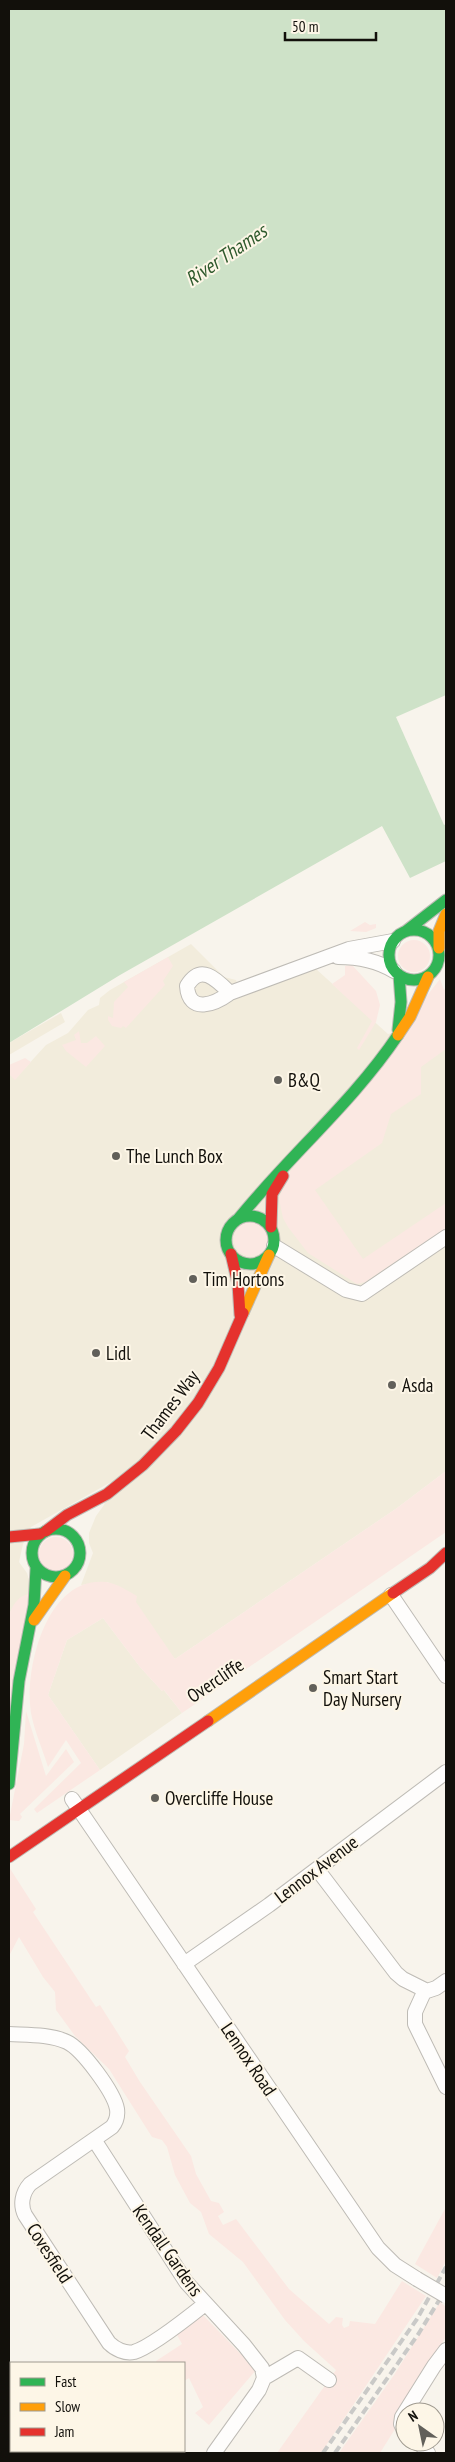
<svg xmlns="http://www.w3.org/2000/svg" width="455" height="2462" font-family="'PT Sans Narrow',sans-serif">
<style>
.built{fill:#f2ecdc}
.green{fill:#fbe8e2}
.water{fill:#cee2c8}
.pier{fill:#f8f4ec}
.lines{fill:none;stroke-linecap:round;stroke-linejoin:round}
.street-casing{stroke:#bebbb5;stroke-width:16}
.fast-casing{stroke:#bebbb5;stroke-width:13}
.slow-casing{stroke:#bebbb5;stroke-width:13}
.jam-casing{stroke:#bebbb5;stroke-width:13}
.street{stroke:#fefdfc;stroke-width:14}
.fast{stroke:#30b455;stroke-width:11}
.slow{stroke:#ff9f0a;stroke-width:11}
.jam{stroke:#e5322d;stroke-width:11}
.rail{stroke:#c9c9c7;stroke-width:4;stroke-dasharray:8 4;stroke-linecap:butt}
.street-bridge-casing{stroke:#bebbb5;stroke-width:16;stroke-linecap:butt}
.street-bridge{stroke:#fefdfc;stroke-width:14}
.poi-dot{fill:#62605a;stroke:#fdf6e7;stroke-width:2}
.labels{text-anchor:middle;stroke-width:4;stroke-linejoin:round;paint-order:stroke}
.poi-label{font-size:19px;fill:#12100b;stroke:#fdf6e7;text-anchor:start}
.street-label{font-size:19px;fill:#12100b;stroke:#fdf6e7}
.water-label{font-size:20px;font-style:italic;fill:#2f5a2d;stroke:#fdf6e7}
</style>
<rect width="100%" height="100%" fill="#f8f4ec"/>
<path class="built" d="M191,944l33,33 12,3 6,15 74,-26 72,65 58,-14v451l-49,37 -222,151 -67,-77 -27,3 12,-32 -4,-10v-10l7,-17 8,-11 7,-23 -80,45 -8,17 -4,18 8,11 4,14 -22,155v-668l6,5 31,-34 22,-12 20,-23 11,-5 1,-7 10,-8z
M61,1013l4,9 -56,33v-12z
M103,1618l37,49 22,24 1,-2 19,24 -82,57 -52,-75 19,-55z"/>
<path class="green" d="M365,922l5,3 6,-1v4l-10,4 -16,-1z
M398 956a16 16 0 1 1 32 0a16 16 0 1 1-32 0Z
M168,957l5,9 -10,15 2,4 -39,43 -3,-2 -2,2 -9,-2 -4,-6v-4l5,2 1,-16 14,-15 -4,-5z
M352,965l24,26 4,14 -4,17 -17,28 -2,-2 15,-27 -40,-37 13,-9v-9z
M440,979l4,11 2,-3v62l-25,18v27l-30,20 -9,29 -67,47 48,69 83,-56v25l-81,54 -8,2 -49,-31 -20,-26 -5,-9 -4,-19 7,-22z
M79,1031l2,12h6l9,-7 9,10 -19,21 -20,-16 -4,-6 14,-5 -2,-5z
M25,1058l6,4 -16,18 -6,-6v-9z
M234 1239a17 17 0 1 1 34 0a17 17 0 1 1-34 0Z
M446,1471v61l-264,181 -18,-23 -2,1 -22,-24 -37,-49 -36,22 -19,55 52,75 -63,43 -3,-4 47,-46 -15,-23 -18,27c-6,-20 -17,-43 -18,-63 -3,-44 19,-128 76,-122 10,1 22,9 31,14l-1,6 39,57 222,-151z
M39 1554a17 17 0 1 1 34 0a17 17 0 1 1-34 0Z
M31,1594l-22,148 1,-130c5,-10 9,-17 21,-18z
M26,1711l20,65 20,-27 8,13 -54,52 2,3 -3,4 -10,-1 15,-76z
M9,1867l27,42 -3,3 63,95 4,-2 29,46 -4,6 15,25 51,74 5,18 15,27 8,2 5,9 -6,4 5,9 13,-6 53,70 40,35 7,-7 7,1 -1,7 2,3 5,-2 1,-5 25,3 27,-43 24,15 -105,157h-44l59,-83 -32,-29 -19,-21 -42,-58 -34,-28 -8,-22 -11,-9 -15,-28 -8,-28 -5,-7 -10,-3 -43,-68 -34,-33 -19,-26 -1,-18 -12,-15 -24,-40 -10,19z
M446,2207v54l-9,17 -22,-14z
M440,2302l6,5v30l-50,76 -1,16 -15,24h-41l55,-78z
M203,2315l53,55 -47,55 -14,-12 8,-6 -14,-29 -5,3v-18h-27l-1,-2 26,-17 -5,-9z"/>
<path class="water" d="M9,9h437v852l-36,17 -28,-52 -262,149 -111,68z"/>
<path class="pier" d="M446,695v129l-2,1 -48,-108z"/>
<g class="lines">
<g class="street-casing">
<path id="street" d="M338,957c20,0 38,3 56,14
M230,993c-14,-14 -29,-30 -43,-7 2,29 28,18 43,7l119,-44 44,-8
M274,1246l72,44 16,4 84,-57
M391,1595l55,81
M72,1799l306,449 17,17 22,14
M317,1869l79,104 7,6 24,12 9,-3 10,-7
M184,1964l85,-59 177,-133
M425,1990l-10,22v12l31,63
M9,2034c18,1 41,0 58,8 15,7 47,50 50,67 1,7 -1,13 -5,18l-82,57c-8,9 -10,21 -5,31l84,128c6,6 16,11 25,9 17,-5 56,-36 71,-48
M95,2141l91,141 58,63 18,23 2,10
M9,2406l2,5
M405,2432l-4,-8 1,-7 32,-51 12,-16
M419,2442l9,11
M34,2451l1,2
M214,2453l45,-63 5,-12 34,-20 31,22"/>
</g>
<g class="fast-casing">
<path id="fast" d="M389 955a25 25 0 1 1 50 0a25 25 0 1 1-50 0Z
M406,931l40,-31
M398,1030l3,-28 -2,-27
M226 1240a24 24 0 1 1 48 0a24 24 0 1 1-48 0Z
M239,1218c51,-63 114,-116 159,-183
M32 1553a24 24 0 1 1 48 0a24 24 0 1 1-48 0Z
M9,1784l10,-103 15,-76 2,-37"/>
</g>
<g class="slow-casing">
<path id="slow" d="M439,948v-17l7,-17
M398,1035l12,-18 18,-40
M243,1313l26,-58
M34,1620l31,-44
M208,1721l185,-128"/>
</g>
<g class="jam-casing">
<path id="jam" d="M271,1227l1,-33 11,-18
M231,1254l7,30 2,31
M46,1531l21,-16 40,-21 36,-29 33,-34 22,-28 21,-35 24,-55
M9,1537l31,-3
M393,1593l37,-25 16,-15
M9,1857l199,-136"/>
</g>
<use href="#street" class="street"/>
<use href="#fast" class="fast"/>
<use href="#slow" class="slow"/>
<use href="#jam" class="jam"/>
<path class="rail" d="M323,2453l94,-134 29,-52
M335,2453l84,-120 27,-44"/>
<g class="street-bridge-casing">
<path id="street-bridge" d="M417,2279l29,17"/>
</g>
<use href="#street-bridge" class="street-bridge"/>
</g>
<g class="poi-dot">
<circle cx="278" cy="1080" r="5"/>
<circle cx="116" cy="1156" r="5"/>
<circle cx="193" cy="1279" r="5"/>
<circle cx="96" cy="1353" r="5"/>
<circle cx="392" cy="1385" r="5"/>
<circle cx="313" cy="1688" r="5"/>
<circle cx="155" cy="1798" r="5"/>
</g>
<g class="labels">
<g class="poi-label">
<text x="288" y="1087">B&amp;Q</text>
<text x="126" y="1163">The Lunch Box</text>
<text x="203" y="1286">Tim Hortons</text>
<text x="106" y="1360">Lidl</text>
<text x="402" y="1392">Asda</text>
<text x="323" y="1684">Smart Start<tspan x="323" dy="22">Day Nursery</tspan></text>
<text x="165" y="1805">Overcliffe House</text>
</g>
<g class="street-label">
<text transform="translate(170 1405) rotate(-53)" y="7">Thames Way</text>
<text transform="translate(215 1680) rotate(-34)" y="7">Overcliffe</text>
<text transform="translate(316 1869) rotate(-37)" y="7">Lennox Avenue</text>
<text transform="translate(249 2059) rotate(56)" y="7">Lennox Road</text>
<text transform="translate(168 2250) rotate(55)" y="7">Kendall Gardens</text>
<text transform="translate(50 2253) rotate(57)" y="7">Covesfield</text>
</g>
<g class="water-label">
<text transform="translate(226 255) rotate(-34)" y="7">River Thames</text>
</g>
</g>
<rect width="455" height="2462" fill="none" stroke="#12100b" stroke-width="20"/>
<rect x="10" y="2362" width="175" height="90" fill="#fdf6e7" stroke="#9f9a8f"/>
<rect x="20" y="2378" width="25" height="8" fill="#30b455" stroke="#9f9a8f"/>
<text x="55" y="2387" font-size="15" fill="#12100b">Fast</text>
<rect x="20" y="2403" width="25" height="8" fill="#ff9f0a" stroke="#9f9a8f"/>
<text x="55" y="2412" font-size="15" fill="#12100b">Slow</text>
<rect x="20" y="2428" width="25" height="8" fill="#e5322d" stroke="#9f9a8f"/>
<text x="55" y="2437" font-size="15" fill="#12100b">Jam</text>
<g transform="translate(420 2427) rotate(327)"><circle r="24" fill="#fdf6e7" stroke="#9f9a8f"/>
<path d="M0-4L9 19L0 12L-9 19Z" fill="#62605a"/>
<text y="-8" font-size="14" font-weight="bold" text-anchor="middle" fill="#12100b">N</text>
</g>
<path d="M285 32v8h91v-8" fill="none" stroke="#12100b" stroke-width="2.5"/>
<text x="292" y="32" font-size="15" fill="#12100b" stroke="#fdf6e7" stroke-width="4" paint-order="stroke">50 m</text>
</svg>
